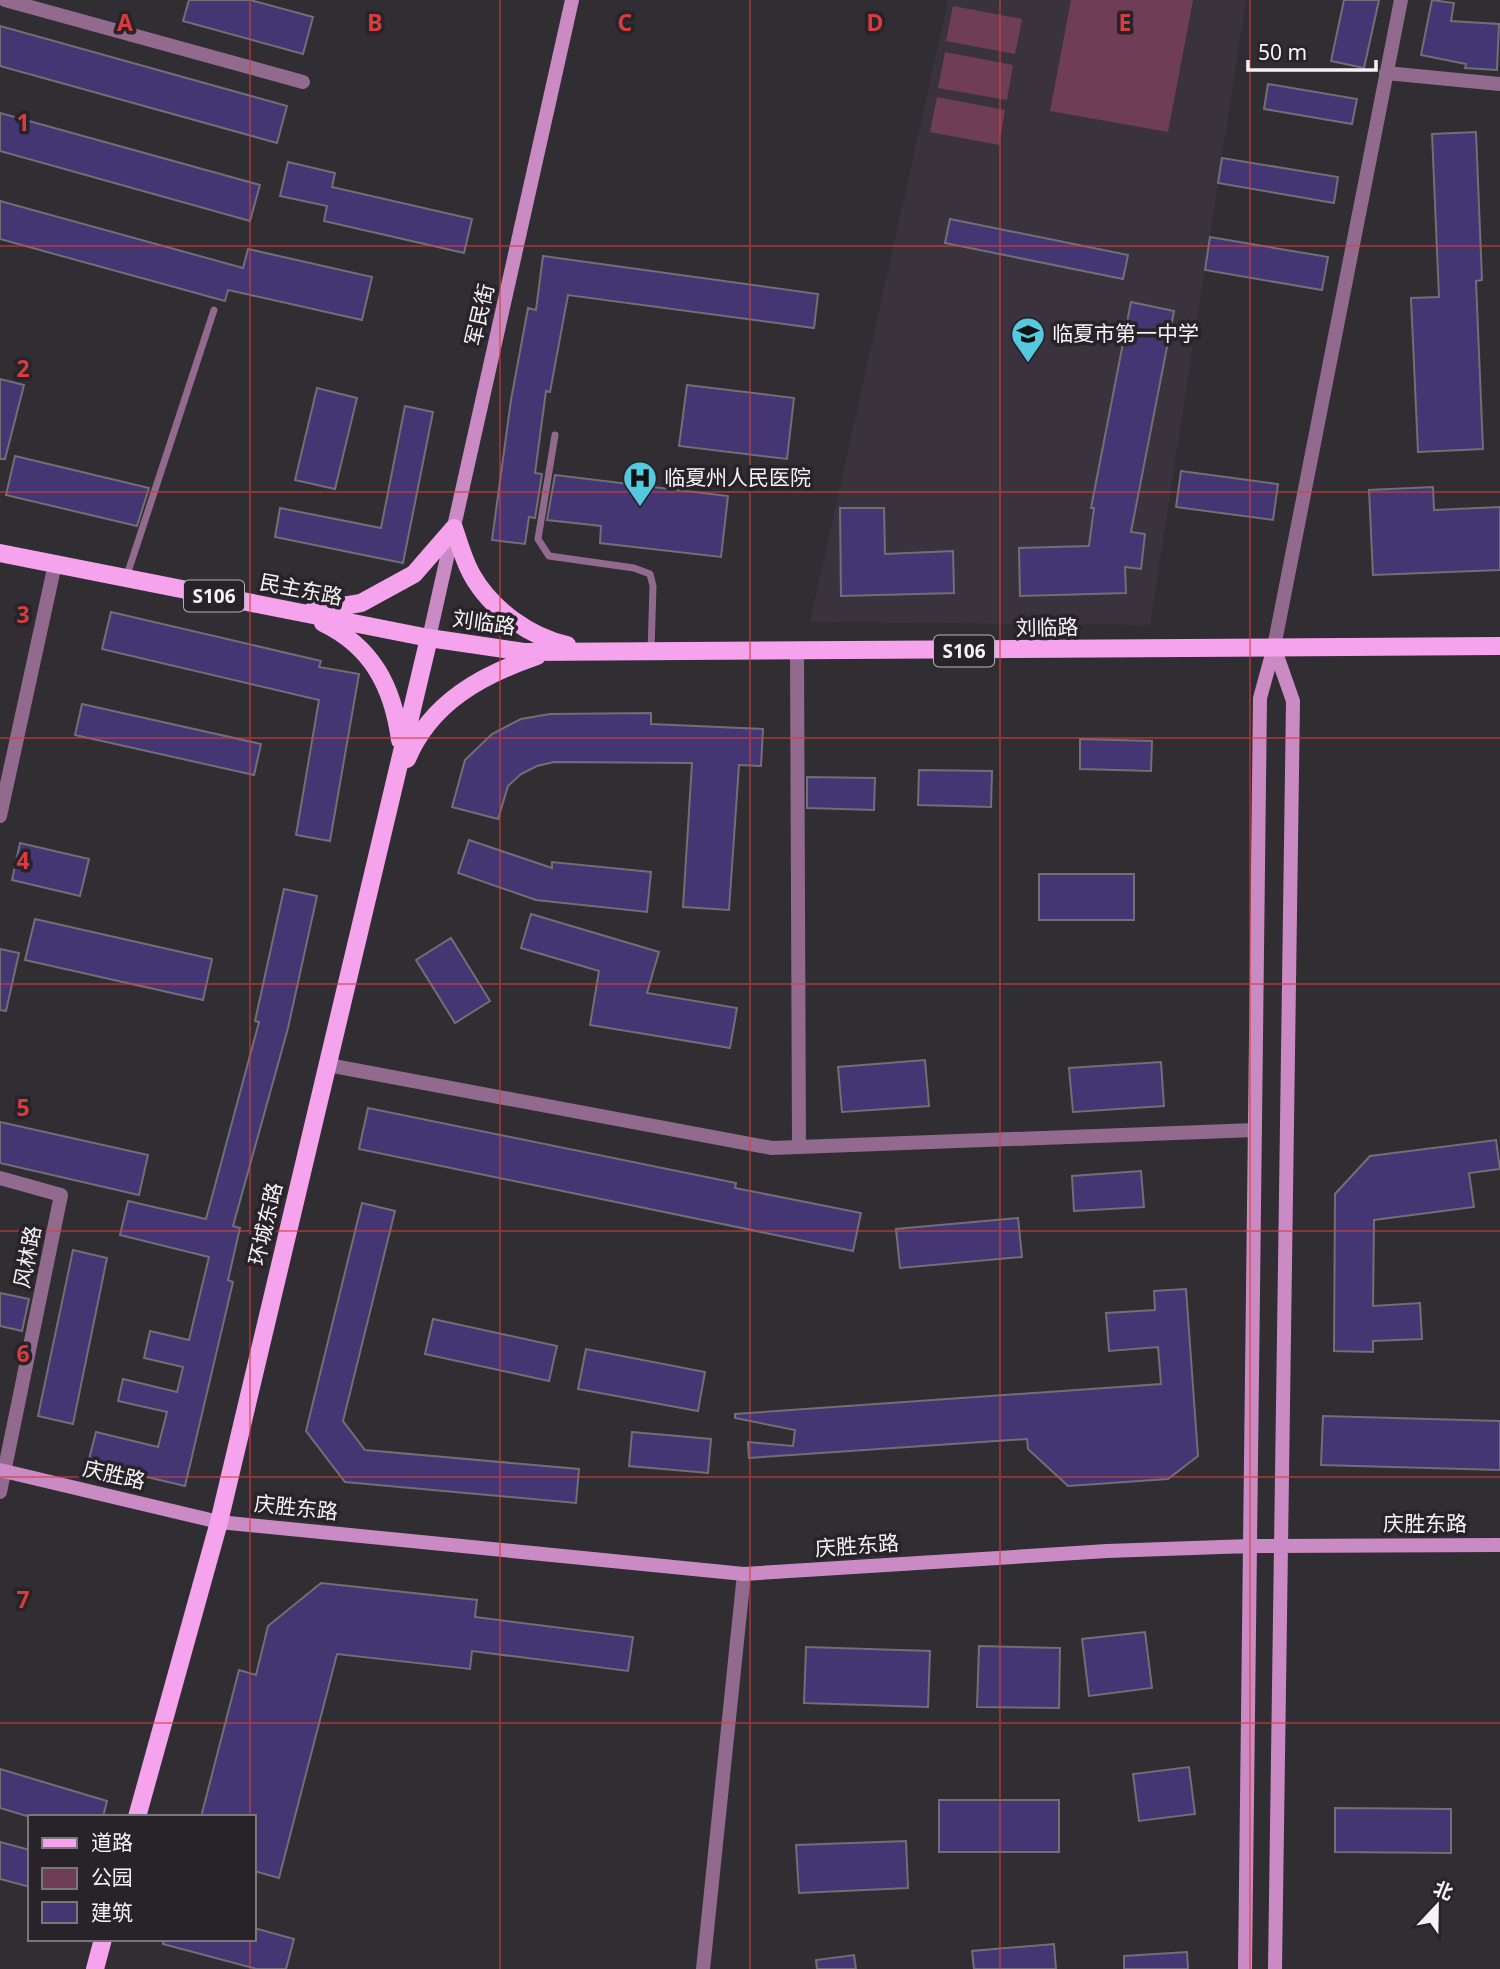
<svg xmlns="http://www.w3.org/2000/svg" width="1500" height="1969" font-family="'Noto Sans','Noto Sans SC',sans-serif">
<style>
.built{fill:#3a333e}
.green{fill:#6f3e56}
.building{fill:#433672;stroke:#706f76;stroke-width:2}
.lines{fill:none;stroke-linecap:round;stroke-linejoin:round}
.service{stroke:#926a8e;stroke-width:7}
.minor{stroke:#926a8e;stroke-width:14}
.tertiary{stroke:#926a8e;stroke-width:14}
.secondary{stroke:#ca8ac4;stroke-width:14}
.primary{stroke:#f6a3ee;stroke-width:18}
.grid{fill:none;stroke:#d93c3d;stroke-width:2;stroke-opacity:0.55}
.labels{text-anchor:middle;stroke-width:7;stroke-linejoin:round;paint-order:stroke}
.shield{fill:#272329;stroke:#b8b5b9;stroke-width:2}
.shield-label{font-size:19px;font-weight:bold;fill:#f6f3f7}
.street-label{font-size:21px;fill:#f6f3f7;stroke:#272329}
.poi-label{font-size:21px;fill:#f6f3f7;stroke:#272329;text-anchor:start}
.grid-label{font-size:23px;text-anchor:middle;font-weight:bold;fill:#d93c3d;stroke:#272329;stroke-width:7;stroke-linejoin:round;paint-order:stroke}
</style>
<rect width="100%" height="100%" fill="#302d33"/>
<path class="built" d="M948,0h298l-96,625 -340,-3z"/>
<path class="green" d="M1071,0h122l-25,132 -118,-21z
M953,6l69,13 -7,35 -69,-13z
M945,52l68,13 -6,35 -69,-12z
M937,97l68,13 -6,35 -69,-13z"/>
<path class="building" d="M189,0h61l63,17 -10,37 -120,-33z
M1344,0h35l-15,68 -33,-7z
M1432,0l22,3 -3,18 48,3 -2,46 -32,-2 1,-4 -45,-9z
M0,26l287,80 -10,37 -277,-77z
M1268,84l89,15 -5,25 -88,-15z
M0,113l260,72 -10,36 -250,-70z
M1476,132l6,148 -6,1 7,168 -65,3 -7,-154 28,-1 -7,-163z
M1222,158l116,19 -4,26 -116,-20z
M288,162l47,11 -3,14 140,32 -8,34 -140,-32 3,-15 -47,-10z
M0,201l243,67 5,-19 124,28 -10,43 -134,-30 -3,11 -225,-62z
M950,219l178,36 -5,24 -178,-36z
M1210,237l118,20 -6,33 -117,-20z
M543,256l275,38 -4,34 -246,-33 -18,97 -4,-1 -11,82 7,1 -7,44 -6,-1 -4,27 -33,-4 19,-140 17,-92 8,2z
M1131,302l43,9 -43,221 14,2 -4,35 -16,-2 1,26 -106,3 -1,-48 70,-2 5,-38h-3z
M0,379l24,6 -19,74h-5z
M687,385l107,13 -7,61 -108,-13z
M317,388l40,10 -22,91 -40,-9z
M405,406l28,6 -30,151 -128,-26 5,-29 101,20z
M15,456l134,32 -12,38 -131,-31z
M1181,471l97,13 -5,36 -97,-13z
M555,475l173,21 -7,61 -121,-14 1,-17 -54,-6z
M1433,487l1,23 66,-3v63l-127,5 -4,-85z
M840,508h44l1,46 68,-3 1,42 -113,3z
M111,612l210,49 -2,6 40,7 -29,167 -34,-6 23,-135 -217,-51z
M82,704l179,40 -7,31 -179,-40z
M651,713v11l112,5 -2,37 -22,-1 -10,145 -46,-3 9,-144 -138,-1 -17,4 -16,8 -13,12 -10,33 -46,-12 13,-47 27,-26 29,-15 29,-5z
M1080,739l72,2 -1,30 -71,-2z
M919,770l73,1 -1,36 -73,-2z
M807,777l68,1 -1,32 -67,-2z
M469,840l83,28v-6l99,10 -4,40 -111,-12 -78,-27z
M20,843l69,16 -9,37 -68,-16z
M1039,874h95v46h-95z
M284,889l33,7 -29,132 -55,198 7,2 -12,52 5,2 -48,204 -97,-23 8,-31 62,15 9,-35 -49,-11 5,-22 54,13 6,-25 -39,-9 6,-27 39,9 20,-83 -89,-22 8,-34 78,18 53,-197 -4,-1z
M531,914l128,38 -12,41 90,15 -7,40 -140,-23 9,-54 -78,-23z
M35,919l177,40 -9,41 -178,-40z
M451,938l39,63 -35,22 -39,-63z
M0,949l19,4 -13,58 -6,-1z
M925,1060l4,46 -87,6 -4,-45z
M1161,1062l3,44 -91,6 -4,-44z
M368,1108l368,75 -1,5 126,25 -8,38 -494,-102z
M0,1122l148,33 -9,40 -139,-32z
M1496,1140l4,29 -31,4 5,34 -100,13 -1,86 47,-3 2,36 -49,2v11l-39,-1 1,-157 35,-38z
M1141,1171l3,36 -70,4 -2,-35z
M362,1203l33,8 -52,210 22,29 214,19 -3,34 -231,-21 -39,-51z
M1018,1218l4,39 -122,11 -4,-39z
M73,1250l34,8 -34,166 -35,-8z
M1186,1289l12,167 -30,23 -100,7 -40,-37 -1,-10 -278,19 -1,-16 45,4 2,-16 -60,-12v-4l426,-30 -3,-37 -49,4 -3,-38 49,-3 -1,-19z
M0,1293l29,6 -7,32 -22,-5z
M433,1319l124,27 -8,35 -124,-27z
M586,1349l119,23 -7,39 -120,-22z
M1323,1416l177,5v49l-179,-5z
M632,1432l79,7 -3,34 -79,-7z
M321,1583l156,17 -2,17 158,20 -5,34 -156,-20 -2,18 -133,-15 -58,224 -25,-7v-54h-53l38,-147 17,5 12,-49z
M1145,1632l7,56 -63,8 -7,-57z
M979,1646l81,2 -1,60 -82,-1z
M806,1647l124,4 -2,56 -124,-4z
M1189,1767l6,47 -56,7 -6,-47z
M0,1769l107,32 -4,16h-73l-30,-9z
M939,1800h120v52h-120z
M1335,1808l116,1v44l-116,-1z
M906,1841l2,47 -109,5 -3,-48z
M0,1842l30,8v37l-30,-8z
M254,1928l40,11 -8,30h-29l-94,-25 1,-5h90z
M1054,1944l2,25h-82l-2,-18z
M1187,1952l1,17h-64v-13z
M854,1955l2,14h-39l-1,-9z"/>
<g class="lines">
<path class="service" d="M555,435l-17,104 11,17 85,12 16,6 3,12 -2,65
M128,572l86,-262"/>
<path class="minor" d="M5,0l298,82
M1386,73l114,11
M1274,647l127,-647
M797,652l2,495
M0,816l55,-252
M328,1065l444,83 483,-18
M0,1178l61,17 -61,297"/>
<path class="tertiary" d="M703,1969l41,-395"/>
<path class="secondary" d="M429,638l143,-638
M1274,647l19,54 -18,1268
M0,1470l219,52 525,52 363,-23 143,-5 250,-1
M1245,1969l15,-1271 14,-51"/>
<path class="primary" d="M0,553l429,85 95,14 976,-6
M312,611l49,-8 53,-29 40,-46c5,15 10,33 18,47 19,34 58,62 95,70
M323,623c50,24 70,65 77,117
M407,759c24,-57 75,-84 130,-103
M137,1817l82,-295 210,-884
M95,1969l8,-30"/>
</g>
<path class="grid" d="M250,0v1817M500,0v1969M750,0v1969M1000,0v1969M1250,0v1969M0,246h1500M0,492h1500M0,738h1500M0,984h1500M0,1231h1500M0,1477h1500M0,1723h1500M250,1939v30"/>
<defs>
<g id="school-pin" transform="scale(1.75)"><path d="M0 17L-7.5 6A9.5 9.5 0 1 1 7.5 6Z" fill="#55cadf" stroke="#272329"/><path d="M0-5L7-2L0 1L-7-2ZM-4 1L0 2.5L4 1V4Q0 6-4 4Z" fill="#111"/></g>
<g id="hospital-pin" transform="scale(1.75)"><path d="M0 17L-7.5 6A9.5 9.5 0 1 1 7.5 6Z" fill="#55cadf" stroke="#272329"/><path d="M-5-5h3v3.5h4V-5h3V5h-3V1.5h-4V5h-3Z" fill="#111"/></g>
</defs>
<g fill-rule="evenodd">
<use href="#school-pin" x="1028" y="334"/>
<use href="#hospital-pin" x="640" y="478"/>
</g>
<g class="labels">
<g class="shield">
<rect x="184" y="580.5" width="60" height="31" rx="5"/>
<rect x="934" y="635.5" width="60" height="31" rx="5"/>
</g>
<g class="shield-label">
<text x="214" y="603">S106</text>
<text x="964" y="658">S106</text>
</g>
<g class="street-label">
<text transform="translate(480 315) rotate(-77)" y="7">军民街</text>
<text transform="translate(301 590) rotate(11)" y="7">民主东路</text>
<text transform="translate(484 623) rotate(8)" y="7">刘临路</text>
<text transform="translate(1047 628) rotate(-1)" y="7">刘临路</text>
<text transform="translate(266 1224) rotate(-77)" y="7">环城东路</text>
<text transform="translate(28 1257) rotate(-79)" y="7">风林路</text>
<text transform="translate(114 1475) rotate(13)" y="7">庆胜路</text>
<text transform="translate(296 1508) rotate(6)" y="7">庆胜东路</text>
<text x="1425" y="1531">庆胜东路</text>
<text transform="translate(857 1546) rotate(-4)" y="7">庆胜东路</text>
</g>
<g class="poi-label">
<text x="1052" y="341">临夏市第一中学</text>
<text x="664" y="485">临夏州人民医院</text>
</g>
</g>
<g class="grid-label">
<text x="125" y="31">A</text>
<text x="375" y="31">B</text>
<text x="625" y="31">C</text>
<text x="875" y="31">D</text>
<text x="1125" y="31">E</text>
<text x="23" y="131">1</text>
<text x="23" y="377">2</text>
<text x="23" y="623">3</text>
<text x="23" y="869">4</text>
<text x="23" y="1116">5</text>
<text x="23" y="1362">6</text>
<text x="23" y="1608">7</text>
</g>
<rect x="28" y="1815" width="228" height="126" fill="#272329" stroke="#7a767b" stroke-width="2"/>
<rect x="42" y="1838" width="35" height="10" fill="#f6a3ee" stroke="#7a767b" stroke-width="2"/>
<text x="91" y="1850" font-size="21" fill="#f6f3f7">道路</text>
<rect x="42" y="1868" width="35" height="21" fill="#6f3e56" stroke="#7a767b" stroke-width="2"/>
<text x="91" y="1885" font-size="21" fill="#f6f3f7">公园</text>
<rect x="42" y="1902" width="35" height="21" fill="#433672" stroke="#7a767b" stroke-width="2"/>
<text x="91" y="1920" font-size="21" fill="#f6f3f7">建筑</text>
<g transform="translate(1437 1906) rotate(22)" stroke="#272329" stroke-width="5" paint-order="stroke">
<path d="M0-5L12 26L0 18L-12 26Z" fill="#f6f3f7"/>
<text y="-10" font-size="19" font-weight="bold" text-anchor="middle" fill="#f6f3f7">北</text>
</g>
<path d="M1248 60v10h128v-10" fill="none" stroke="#f6f3f7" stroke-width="3.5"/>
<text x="1258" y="60" font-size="21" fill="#f6f3f7" stroke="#272329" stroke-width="5" paint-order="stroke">50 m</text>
</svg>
